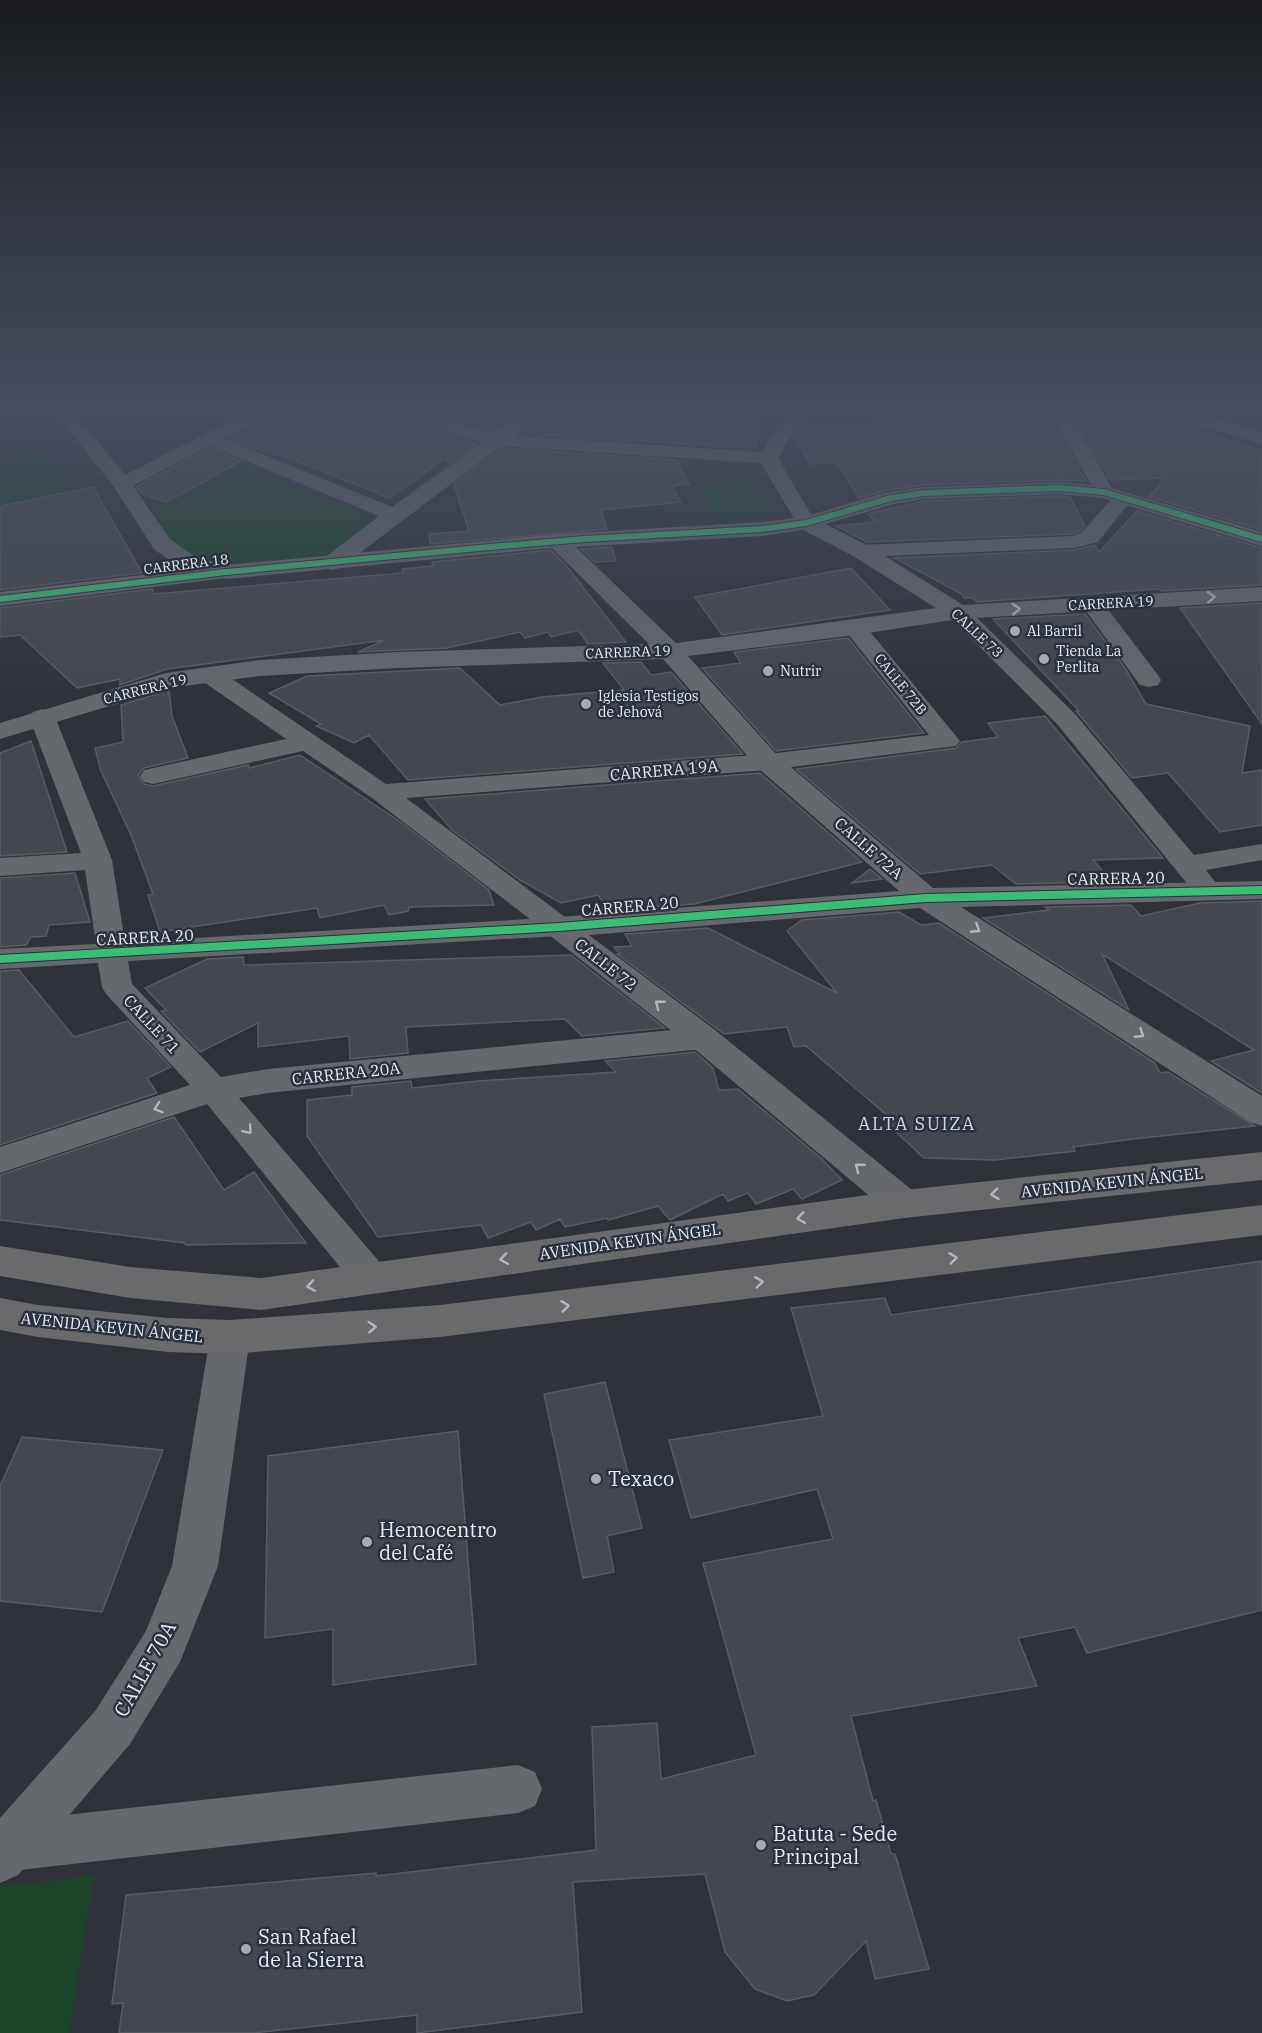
<svg xmlns="http://www.w3.org/2000/svg" width="1262" height="2033" font-family="'IBM Plex Serif',serif">
<style>
.green{fill:#1b442a}
.building{fill:#45494f;stroke:#595c62;stroke-width:1.5}
.lines{fill:none;stroke-linecap:round;stroke-linejoin:round}
.minor{fill:#65686d;fill-rule:evenodd}
.tertiary{fill:#65686d;fill-rule:evenodd}
.primary{fill:#6a696b;fill-rule:evenodd}
.cycleway-far1-casing{stroke:#2b313d;stroke-width:8}
.cycleway-casing{stroke:#2b313d;stroke-width:10}
.cycleway-far1{stroke:#3abd76;stroke-width:6}
.cycleway{stroke:#3abd76;stroke-width:8}
.oneway{stroke:#b2b7bd}
.oneway2{stroke:#b4b7bd}
.poi-dot{fill:#a6aab2;stroke:#2b313d;stroke-width:2}
.labels{text-anchor:middle;stroke-width:5;stroke-linejoin:round;paint-order:stroke}
.far-street-label{font-size:14px;fill:#e6ebf3;stroke:#2b313d}
.far-poi-label{font-size:14px;fill:#e6ebf3;stroke:#2b313d;text-anchor:start}
.street-label{font-size:16px;fill:#e6ebf3;stroke:#2b313d}
.neighbourhood-label{font-size:18px;letter-spacing:1.5px;fill:#d0d8e8;stroke:#2b313d}
.near-poi-label{font-size:20px;fill:#e6ebf3;stroke:#2b313d;text-anchor:start}
.near-street-label{font-size:20px;fill:#e6ebf3;stroke:#2b313d}
</style>
<rect width="100%" height="100%" fill="#2f3239"/>
<path class="green" d="M47,454l22,36 -69,14v-41z
M237,466l137,53c-16,11 -32,27 -49,36 -23,11 -110,15 -132,2 -17,-10 -29,-31 -41,-45z
M750,479l23,33 -57,6 -21,-32z
M94,1875l-25,158h-69v-146z"/>
<path class="building" d="M300,407h72l3,6 102,30 -29,21 -2,-6 -57,40 -105,-42 -23,-5 -31,-12z
M409,407h119l-35,24z
M553,407h192l19,1 -9,40 -234,-14 29,-21z
M922,407h125l39,74 -27,-1 -135,5 -41,6 -24,7 -22,-36 -27,2 -16,-29 9,-10 75,-2 -3,-11 49,-1z
M1070,408l96,13 96,29v80l-113,-33 17,-19 -56,2z
M210,448l31,13 -74,41 -25,-8 -6,-7z
M502,448l175,12 12,24 -17,2 9,16 -80,8 6,19 -177,15 -1,-10 40,-3 -15,-47z
M93,487l49,86 -142,17v-84z
M1059,496l11,1 15,29 -4,4 -9,4 -205,8 -31,-16 39,-4 -7,-8 56,-13z
M1137,511l125,37v37l-101,6 -2,-2 -182,13 -4,-4h-9l-2,-4 -68,-36 180,-8 21,-5 4,7z
M612,547l4,14 -21,1 -14,-13z
M551,550l15,15 60,77 -38,2 -10,-14 -27,7 -3,-5 -23,6 -5,-6 -73,16 -89,4 27,-12 -218,29 -47,16v-6l-43,9 -57,-53 -20,2v-29l152,-19 2,5 249,-21 -1,-4 31,-3 -1,-4z
M851,568l39,42 -168,25 -27,-38z
M1262,603v121l-82,-116z
M1085,614l40,54 21,36 104,22 -8,47 20,-3v55l-42,7 -52,-59 -36,5 -56,-67h3l-86,-92z
M848,638l76,95 -148,18 -74,-83 39,-5 -7,-11z
M641,662l10,13 20,-3 72,82 -335,26 -39,-45 -15,8 -38,-17 5,-2 -52,-31 38,-17 153,-8 40,37 41,-8 83,-7 -21,-27z
M169,690l3,26 16,42 -44,10 -6,7 6,9 9,2 95,-21 1,3 51,-13 102,68 87,67 5,15 -85,2 -1,4 -19,4 -5,-10 -64,13 -3,-10 -157,24 -12,-37 5,-1 -22,-59 -30,-64 -6,-23 28,-6 -2,-37z
M1045,716l118,142 -70,2 19,22 -96,2 -24,-19 -72,9 -124,-105 160,-21 6,-6 36,-5 -10,-14z
M31,741l36,111 -67,4v-103z
M760,773l102,89 -168,42 -85,7 -11,-16 -37,8 -41,-23 -68,-50 -27,-31z
M870,869l12,10 -30,4z
M75,873l15,49 -41,3 -3,11 -15,1 -5,8 -26,2v-69z
M1262,901v192l-51,-32 43,-11 -152,-96 27,56 -146,-92 66,-8 -4,-3 86,-2 10,11 59,-13z
M899,912l22,13 18,-2 216,140 5,10 8,-1 87,54 -122,13 -60,8 2,4 -80,9 -71,-2 -43,-40 8,-1 -83,-71 -12,1 -7,-20 -63,7 -107,-80h3l-6,-7 18,-1 -7,-12 83,-6 129,65 -50,-62 15,-11z
M571,955l94,73 -83,8 -17,-17 -159,8 2,26 -58,6 -1,-23 -91,11v-24l-58,29 -39,-41 5,-1 -21,-22 62,-29 36,-2 1,8z
M19,970l55,67 54,-16 43,46 -24,11 10,15 -157,52v-174z
M695,1052l18,16 6,22 19,-1 84,70 20,21 -40,19 -9,-10 -37,15 -8,-11 -20,8 -5,-7 -53,26 -12,-14 -50,14 -1,-2 -42,9 -5,-8 -24,11 -5,-8 -43,16 -7,-13 -103,12 -71,-101v-36l45,-5v-8l59,-6 1,7 66,-7 138,-9 -11,-11z
M174,1117l50,73 30,-18 52,71 -120,2 -1,-2 -185,-23v-45z
M1262,1261v349l-175,43 -12,-26 -57,11 19,48 -186,30 22,85 3,-1 15,54h4l34,115 -54,10 -9,-38 -52,54 -27,6 -32,-12 -30,-37 -20,-78 -132,8 9,130 -165,21v-18l-164,18h-134l4,-30 -11,1 14,-109 250,-22v3l220,-26 -4,-123 65,-4 4,56 95,-24 -53,-192 130,-24 -16,-50 -126,29 -22,-78 154,-24 -32,-108 94,-10 6,17z
M605,1382l37,146 -35,8 7,36 -31,6 -39,-184z
M458,1431l18,233 -143,21v-56l-68,9 3,-182z
M22,1437l141,13 -61,162 -102,-11v-115z"/>
<g class="lines">
<path class="minor" d="M66,407h23c-6,9 -20,13 -31,11l-2,-4z
M258,407h22l-2,4 -53,28 167,68 90,-65 -106,-31 -2,-4h28l91,26 38,-26h20l-2,4 -34,25 247,16 17,-27 20,-18h19l-25,25 -15,26 38,65 -3,4 -7,2 -7,-2 -38,-64 -260,-17 -161,122 -8,2 -8,-2 -3,-5 3,-5 55,-42 -169,-70 -81,42h-14l-3,-4 3,-4z
M1049,407h18l47,85 -3,4h-14z
M1125,407c46,-4 92,12 137,25v12l-65,-19 -70,-14z
M1123,492l7,2 3,4 -35,44 -24,6 -213,9 -8,-1 -3,-5 3,-5 8,-1 211,-9 10,-4 34,-38z
M226,565l8,2 3,5 -3,5 -234,29v-14z
M1092,597l8,2 58,76 3,5 -3,5 -9,2 -9,-2 -59,-81 3,-5z
M958,605l8,2 109,107 119,141 68,-11v16l-56,10 16,21 -4,6 -10,3 -10,-3 -141,-173 -107,-107 -3,-5 3,-5z
M855,621l8,2 93,113 4,5 -4,5 -188,24 -362,28 163,122 5,7 -5,7 -10,2 -431,25 4,23 89,93 47,-8 435,-42 11,3 5,8 -5,8 -11,3 -435,44 -29,5 144,168 6,11 -6,11 -13,4 -13,-4 -150,-184 -207,69v-26l190,-62 -84,-91 -4,-7 -4,-24 -98,6v-20l96,-5 -11,-74 -85,6v-18l81,-5 -52,-136 4,-5 9,-3 9,3 4,5 57,143 13,82 405,-23 -158,-121 -69,-47 -150,33 -9,-2 -4,-6 4,-6 142,-31 -85,-59 -3,-5 3,-5 9,-2 9,2 167,114 382,-30 161,-19 -86,-107 4,-5z
M518,1765l17,7 7,17 -7,17 -17,7 -507,58 -11,-5v-40l11,-5z"/>
<path class="tertiary" d="M51,407h19l59,73 41,59 25,18 31,8 331,-31 205,-12 42,-5 79,-24 41,-6 135,-5 45,4 158,46v14l-160,-48 -43,-4 -135,5 -30,5 -69,20 44,22 94,59 299,-18v14l-304,18 -103,16 -167,21 90,100 155,132 329,-7v18l-301,8 301,189v30l-12,-4 -330,-214 -331,27 126,95 202,164 6,10 -6,10 -13,4 -13,-4 -200,-168 -143,-112 -4,-7 4,-7 11,-3 340,-26 -141,-123 -95,-109 -265,9 -138,8 -91,12 -169,51v-16l166,-50 94,-13 138,-8 251,-8 -97,-96 -326,31 -47,-12 -25,-18 -40,-62zM803,530l50,26 83,52 -260,35 -100,-96 186,-11z
M230,1320l14,5 6,12 -32,229 -38,96 -50,82 -112,131 -18,8v-65l96,-108 50,-79 26,-65 38,-229 6,-12z"/>
<path class="primary" d="M1262,1152v28l-358,38 -643,92 -131,-12 -130,-22v-30l130,21 131,11 643,-88z
M1262,1205v30l-822,102 -210,17 -62,-2 -130,-15 -38,-7v-32l38,7 130,13 62,2 210,-15z"/>
<g class="cycleway-far1-casing">
<path id="cycleway-far1" d="M0,599l226,-27 253,-24 105,-9 178,-10 44,-6 85,-25 33,-5 135,-5 45,4 158,47"/>
</g>
<g class="cycleway-casing">
<path id="cycleway" d="M0,959l559,-32 367,-29 336,-8"/>
</g>
<use href="#cycleway-far1" class="cycleway-far1"/>
<use href="#cycleway" class="cycleway"/>
</g>
<defs><path id="oneway-chevron" d="M-2-3.5L2.5 0L-2 3.5" fill="none" stroke-width="1.6" stroke-linecap="round" stroke-linejoin="round" transform="scale(1.5)"/></defs>
<g class="oneway">
<use href="#oneway-chevron" transform="translate(1211 597) rotate(-3)"/>
<use href="#oneway-chevron" transform="translate(1016 609) rotate(-3)"/>
<use href="#oneway-chevron" transform="translate(976 929) rotate(33)"/>
<use href="#oneway-chevron" transform="translate(659 1004) rotate(-142)"/>
<use href="#oneway-chevron" transform="translate(1140 1034) rotate(33)"/>
<use href="#oneway-chevron" transform="translate(158 1108) rotate(162)"/>
<use href="#oneway-chevron" transform="translate(248 1130) rotate(50)"/>
<use href="#oneway-chevron" transform="translate(859 1167) rotate(-141)"/>
</g>
<g class="oneway2">
<use href="#oneway-chevron" transform="translate(995 1194) rotate(174)"/>
<use href="#oneway-chevron" transform="translate(801 1218) rotate(172)"/>
<use href="#oneway-chevron" transform="translate(953 1258) rotate(-7)"/>
<use href="#oneway-chevron" transform="translate(504 1259) rotate(172)"/>
<use href="#oneway-chevron" transform="translate(759 1282) rotate(-7)"/>
<use href="#oneway-chevron" transform="translate(311 1286) rotate(171)"/>
<use href="#oneway-chevron" transform="translate(565 1306) rotate(-7)"/>
<use href="#oneway-chevron" transform="translate(372 1327) rotate(-4)"/>
</g>
<linearGradient id="sky" x2="0" y2="1"><stop stop-color="#1a1c1f"/><stop offset="0.59" stop-color="#474f5f"/><stop offset="1" stop-color="#474f5f" stop-opacity="0"/></linearGradient>
<rect width="1262" height="691" fill="url(#sky)"/>
<g class="poi-dot">
<circle cx="1015" cy="631" r="6"/>
<circle cx="1044" cy="659" r="6"/>
<circle cx="768" cy="671" r="6"/>
<circle cx="586" cy="704" r="6"/>
<circle cx="596" cy="1479" r="6"/>
<circle cx="367" cy="1542" r="6"/>
<circle cx="761" cy="1845" r="6"/>
<circle cx="246" cy="1949" r="6"/>
</g>
<g class="labels">
<g class="far-street-label">
<text transform="translate(186 564) rotate(-7)" y="5">CARRERA 18</text>
<text transform="translate(1111 603) rotate(-3)" y="5">CARRERA 19</text>
<text transform="translate(977 633) rotate(43)" y="5">CALLE 73</text>
<text transform="translate(628 652) rotate(-2)" y="5">CARRERA 19</text>
<text transform="translate(901 684) rotate(51)" y="5">CALLE 72B</text>
<text transform="translate(145 689) rotate(-14)" y="5">CARRERA 19</text>
</g>
<g class="far-poi-label">
<text x="1027" y="636">Al Barril</text>
<text x="1056" y="656">Tienda La<tspan x="1056" dy="16">Perlita</tspan></text>
<text x="780" y="676">Nutrir</text>
<text x="598" y="701">Iglesia Testigos<tspan x="598" dy="16">de Jehová</tspan></text>
</g>
<g class="street-label">
<text transform="translate(664 770) rotate(-5)" y="6">CARRERA 19A</text>
<text transform="translate(869 848) rotate(41)" y="6">CALLE 72A</text>
<text transform="translate(1116 878) rotate(-1)" y="6">CARRERA 20</text>
<text transform="translate(630 906) rotate(-5)" y="6">CARRERA 20</text>
<text transform="translate(145 937) rotate(-3)" y="6">CARRERA 20</text>
<text transform="translate(606 964) rotate(38)" y="6">CALLE 72</text>
<text transform="translate(152 1024) rotate(47)" y="6">CALLE 71</text>
<text transform="translate(346 1073) rotate(-6)" y="6">CARRERA 20A</text>
<text transform="translate(1112 1182) rotate(-6)" y="6">AVENIDA KEVIN ÁNGEL</text>
<text transform="translate(630 1241) rotate(-8)" y="6">AVENIDA KEVIN ÁNGEL</text>
<text transform="translate(112 1327) rotate(6)" y="6">AVENIDA KEVIN ÁNGEL</text>
</g>
<g class="neighbourhood-label">
<text x="917" y="1130">ALTA SUIZA</text>
</g>
<g class="near-poi-label">
<text x="608" y="1486">Texaco</text>
<text x="379" y="1537">Hemocentro<tspan x="379" dy="23">del Café</tspan></text>
<text x="773" y="1841">Batuta - Sede<tspan x="773" dy="23">Principal</tspan></text>
<text x="258" y="1944">San Rafael<tspan x="258" dy="23">de la Sierra</tspan></text>
</g>
<g class="near-street-label">
<text transform="translate(145 1669) rotate(-61)" y="7">CALLE 70A</text>
</g>
</g>
</svg>
